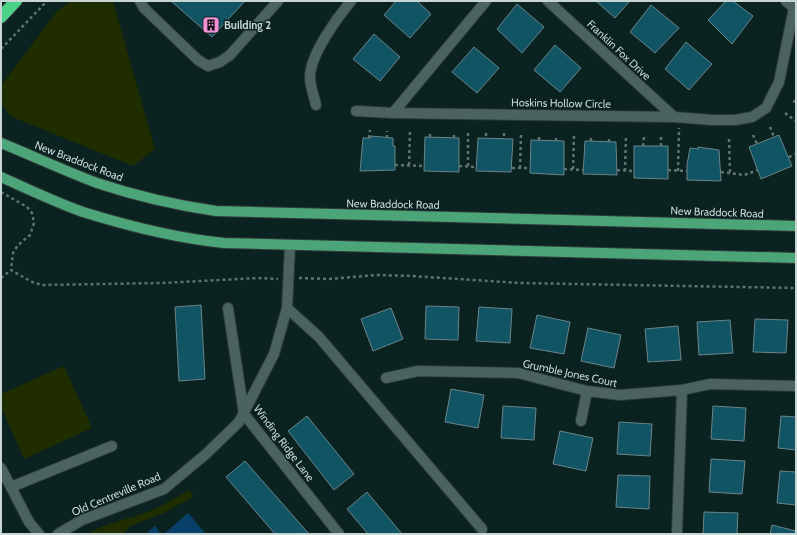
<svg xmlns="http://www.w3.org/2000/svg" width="797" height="535" font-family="Cabin,sans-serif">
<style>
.green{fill:#1f2d00}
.water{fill:#08406a}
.building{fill:#115463;stroke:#6b848b}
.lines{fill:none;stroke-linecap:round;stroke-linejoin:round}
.minor-casing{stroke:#303b39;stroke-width:12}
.major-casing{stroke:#303b39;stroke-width:12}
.highway-casing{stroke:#303b39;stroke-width:14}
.path{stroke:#607371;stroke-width:2.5;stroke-dasharray:3 3;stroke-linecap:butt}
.minor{stroke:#4b6360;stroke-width:10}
.major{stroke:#4ca578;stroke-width:10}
.highway{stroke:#4cd188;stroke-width:12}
.labels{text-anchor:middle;stroke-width:3;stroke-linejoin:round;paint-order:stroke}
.poi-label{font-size:11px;font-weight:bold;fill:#c7d5d3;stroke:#0a2220;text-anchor:start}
.street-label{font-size:11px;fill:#c7d5d3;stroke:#0a2220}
</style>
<rect width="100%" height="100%" fill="#0a2220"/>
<path class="green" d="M71,1h42l42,148 -22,17 -123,-50 -9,-14v-16l56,-75z
M64,366l28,62 -68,31 -23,-52v-13z
M189,490l5,6 -30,17 -34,13 -7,8 -10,-1 -1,1h-25c18,-10 36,-14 55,-20 17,-6 32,-15 47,-24z"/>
<path class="water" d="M188,513l18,21h-42z
M155,526l6,8h-15z"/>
<path class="building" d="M171,1h74l-33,36z
M396,1h21l14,13 -21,24 -26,-23z
M596,1h34l-15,17z
M726,1h7l20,15 -21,28 -24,-24z
M517,4l27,23 -22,26 -25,-24z
M651,5l28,23 -24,25 -25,-21z
M374,34l26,23 -20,24 -27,-22z
M686,42l26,22 -23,26 -24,-21z
M555,45l26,23 -21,24 -26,-22z
M474,47l25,21 -22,25 -25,-21z
M779,135l13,31 -31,13 -12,-32z
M371,136l22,2v8h2v24l-35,1 3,-33h8z
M425,137l34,1v34l-35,-1z
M478,138l35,1 -2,33 -35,-1z
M531,140l33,1v34l-34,-2z
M585,141l31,1 1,33 -34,-1z
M634,146h34v33l-34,-1z
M698,147l21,3 2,31 -34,-1v-15l3,-17 8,1z
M201,305l4,74 -26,2 -4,-74z
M426,306l33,1 -1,33 -33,-1z
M479,307l33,2 -2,34 -34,-2z
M391,308l12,31 -30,12 -12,-32z
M537,315l33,7 -6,32 -34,-6z
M755,319l33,1 -2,33 -33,-1z
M730,320l3,33 -34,2 -2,-33z
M678,326l3,34 -33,2 -3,-33z
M588,328l33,7 -7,33 -33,-7z
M451,389l33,6 -6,33 -33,-6z
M503,406l33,2 -2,32 -33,-2z
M713,406l33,2 -2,33 -33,-2z
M307,416l47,58 -20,16 -46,-59z
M781,416l15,1v33l-18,-2z
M619,422l33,2 -2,32 -33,-2z
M560,431l33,7 -7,33 -33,-7z
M711,459l34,2 -3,33 -33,-2z
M245,461l64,73h-34l-49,-57z
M780,471l16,1v33l-19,-2z
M618,475l32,1 -1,33 -33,-2z
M367,492l35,42h-34l-21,-25z
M704,512l34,1 -1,21h-34z
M772,525l24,6v3h-26z"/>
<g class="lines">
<g class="minor-casing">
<path id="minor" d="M140,1l4,7 54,52 10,6 12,-4 10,-7 48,-54
M486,1l-93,112 281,4 38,3h23l17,-3 14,-9 13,-26 15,-74h2
M548,1l126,116
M786,1l8,7
M316,105c-2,-9 -6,-19 -6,-28 0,-22 27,-59 41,-76
M356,111l37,2
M228,308l16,106 95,120
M287,308l32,29 163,192
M386,378l32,-7 100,2 69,18 33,4 62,-5 28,-6 86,2
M581,421l6,-30
M1,468l28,54 10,12
M11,487l101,-41
M677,532l5,-142
M58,534l24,-14 82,-31 42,-35 33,-32 35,-68 13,-46 3,-63"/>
</g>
<g class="major-casing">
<path id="major" d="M1,143c32,13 64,28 96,40 39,13 78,22 119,28l580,15
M1,177c27,12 54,25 82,35 45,14 93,26 141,31l572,15"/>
</g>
<g class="highway-casing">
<path id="highway" d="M1,17l15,-16"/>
</g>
<path class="path" d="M1,49l46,-48
M793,101l3,1
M785,113l11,8
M770,127l4,10
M486,133v5
M504,133v5
M753,135l4,9
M430,137v-5
M369,138l1,-8
M387,138v-7
M454,138v-6
M729,139l1,33
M539,140v-6
M556,141v-6
M591,141v-5
M609,142v-6
M643,146l1,-9
M661,146v-9
M789,157l7,-3
M395,165l29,1
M409,165l1,-34
M459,166l17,1
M468,166v-33
M512,168h18
M520,168l1,-34
M564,169l19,1
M573,169l1,-34
M617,170l17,1
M668,170l19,1
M625,171l1,-35
M678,171l1,-43
M721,172l23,3 14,-5
M1,192l26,15 5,6 2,10 -4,12 -12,10 -5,8 -2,17 21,12 10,3 120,-2 96,-5 20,1
M1,278l10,-8
M299,278l30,1 47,-4 36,1 108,7 276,5"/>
<use href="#minor" class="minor"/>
<use href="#major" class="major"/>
<use href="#highway" class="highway"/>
</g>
<defs>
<g id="building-square" transform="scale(0.9)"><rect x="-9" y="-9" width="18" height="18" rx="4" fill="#f391d6" stroke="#0a2220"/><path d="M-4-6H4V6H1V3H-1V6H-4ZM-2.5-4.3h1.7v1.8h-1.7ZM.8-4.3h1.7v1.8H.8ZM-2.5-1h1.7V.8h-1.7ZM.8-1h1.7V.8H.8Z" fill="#111"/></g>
</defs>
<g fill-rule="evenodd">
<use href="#building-square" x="211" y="25"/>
</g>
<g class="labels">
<g class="poi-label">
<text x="224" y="29">Building 2</text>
</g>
<g class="street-label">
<text transform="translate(619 50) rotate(43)" y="4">Franklin Fox Drive</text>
<text transform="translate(561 103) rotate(1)" y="4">Hoskins Hollow Circle</text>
<text transform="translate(79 161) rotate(21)" y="4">New Braddock Road</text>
<text transform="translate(393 204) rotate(1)" y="4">New Braddock Road</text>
<text transform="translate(717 212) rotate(2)" y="4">New Braddock Road</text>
<text transform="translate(570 373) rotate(12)" y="4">Grumble Jones Court</text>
<text transform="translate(284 443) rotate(53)" y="4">Winding Ridge Lane</text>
<text transform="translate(116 494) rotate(-23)" y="4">Old Centreville Road</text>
</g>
</g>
<rect width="797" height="535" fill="none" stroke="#c7d5d3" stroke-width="4"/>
</svg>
